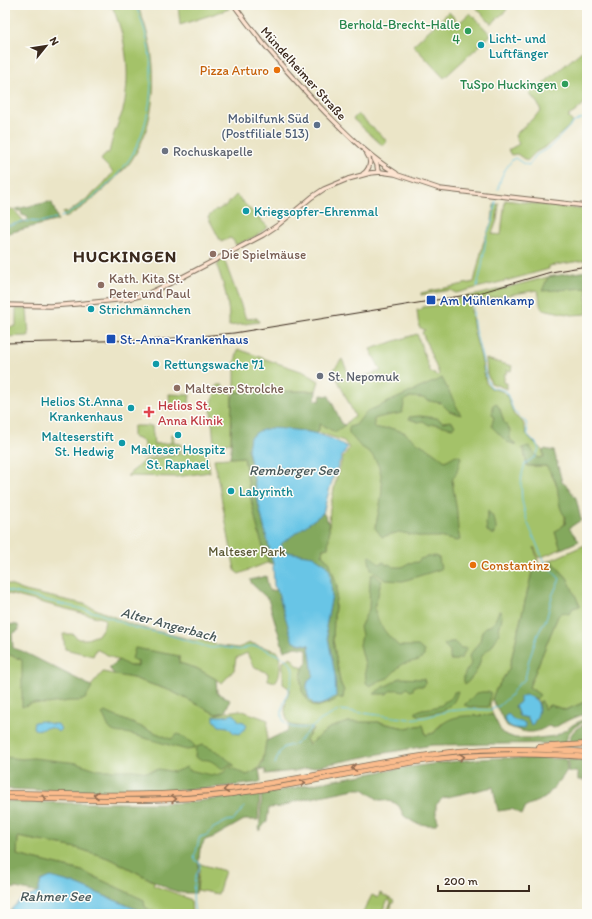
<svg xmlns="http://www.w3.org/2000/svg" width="592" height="919" font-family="Itim,sans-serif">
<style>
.green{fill:#a4c269;stroke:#707644}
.forest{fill:#83a85d;stroke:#5f693e}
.water{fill:#68c5e6;stroke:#527882}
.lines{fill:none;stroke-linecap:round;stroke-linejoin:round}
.stream{stroke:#68c5e6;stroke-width:1}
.secondary-casing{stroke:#796b59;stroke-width:5.5}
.motorway-casing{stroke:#796b59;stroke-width:6}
.secondary{stroke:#fde4d1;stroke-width:3.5}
.motorway{stroke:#fabb8c;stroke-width:4.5}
.tram{stroke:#3b2a1e;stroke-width:1}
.oneway{stroke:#916b50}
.leisure-dot{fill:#2e9e5b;stroke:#fdfcf7;stroke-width:1.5}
.culture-dot{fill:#0f9aa8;stroke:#fdfcf7;stroke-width:1.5}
.food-dot{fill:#e8710a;stroke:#fdfcf7;stroke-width:1.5}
.service-dot{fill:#5c6f8a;stroke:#fdfcf7;stroke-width:1.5}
.worship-dot{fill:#6b7280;stroke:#fdfcf7;stroke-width:1.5}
.education-dot{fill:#8d6e63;stroke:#fdfcf7;stroke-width:1.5}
.transit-dot{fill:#1a4fb4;stroke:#fdfcf7;stroke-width:1.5}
.health-dot{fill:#e0444e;stroke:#fdfcf7;stroke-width:1.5}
.labels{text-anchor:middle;stroke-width:3;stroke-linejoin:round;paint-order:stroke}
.leisure-label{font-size:13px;fill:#27864d;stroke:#fdfcf7;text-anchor:end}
.culture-label{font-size:13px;fill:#0d838f;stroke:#fdfcf7;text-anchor:start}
.food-label{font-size:13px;fill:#c56008;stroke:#fdfcf7;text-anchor:end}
.street-label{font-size:13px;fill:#3b2a1e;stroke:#fdfcf7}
.service-label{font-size:13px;fill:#4e5e75;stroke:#fdfcf7;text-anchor:end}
.worship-label{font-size:13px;fill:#5b616d;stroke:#fdfcf7;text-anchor:start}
.education-label{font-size:13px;fill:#785e54;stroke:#fdfcf7;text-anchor:start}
.transit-label{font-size:13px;fill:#164399;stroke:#fdfcf7;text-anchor:start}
.health-label{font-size:13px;fill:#be3a42;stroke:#fdfcf7;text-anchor:start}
.park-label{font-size:13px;fill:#5a5834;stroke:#fdfcf7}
.water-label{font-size:14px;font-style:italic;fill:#48585a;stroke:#fdfcf7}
.district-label{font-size:17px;font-weight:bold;letter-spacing:1px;fill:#3b2a1e;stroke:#fdfcf7}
</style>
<rect width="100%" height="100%" fill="#fdfcf7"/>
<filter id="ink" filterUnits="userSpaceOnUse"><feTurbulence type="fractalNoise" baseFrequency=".025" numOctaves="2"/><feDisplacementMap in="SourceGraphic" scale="8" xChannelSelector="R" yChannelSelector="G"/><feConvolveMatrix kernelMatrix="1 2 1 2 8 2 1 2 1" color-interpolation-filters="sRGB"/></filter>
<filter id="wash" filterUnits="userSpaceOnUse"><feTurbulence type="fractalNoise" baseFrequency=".012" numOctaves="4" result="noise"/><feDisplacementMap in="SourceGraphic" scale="16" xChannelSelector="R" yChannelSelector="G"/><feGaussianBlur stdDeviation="0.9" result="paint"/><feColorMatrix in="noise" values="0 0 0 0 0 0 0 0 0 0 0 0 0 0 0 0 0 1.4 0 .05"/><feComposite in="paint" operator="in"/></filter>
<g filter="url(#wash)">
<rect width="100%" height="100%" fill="#ebe5c7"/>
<path class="green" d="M108,5h29c22,46 24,112 -6,156 -3,5 -8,9 -12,13 -16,18 -33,32 -54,44l-2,-6 3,-1 1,2c18,-12 34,-24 46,-41l-12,-12 5,-7h3c2,-9 4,-18 8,-27 2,-7 6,-13 7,-20 7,-35 2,-68 -12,-100l-2,2z
M178,5h48l3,4 -49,16z
M474,5h29l4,5 -16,14z
M449,12l10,11 11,-10 21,22 -47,43 -31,-33z
M584,49l3,3v49l-12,11 -7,4 5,7 -26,23 -11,6 -9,9 -10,-7 -6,1 -3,-5 11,-6 -4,-8 3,-4 23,-21 -3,-7 -9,-11 8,-7 3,7 4,-10z
M358,114l29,27 -4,5 -30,-27z
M236,195l32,32 -12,9 -20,9 -3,-5 -3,-2 -9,4 -13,-25 8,-8 2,1 4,-3h3z
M505,200l82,10v50l-38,6v3l-40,11 -53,13 -6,-3 -29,5v-2l53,-11 9,-38 9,-23 2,-16 5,-1 -2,16 -5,14 9,1z
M13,209l9,10 3,6 -20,6v-21z
M224,259l22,60 11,-1 2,4 -30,4c1,-21 -5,-41 -12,-60l3,-5z
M548,277l-5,13 44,-2v26l-15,1 -30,-6c-4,-6 -1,-12 -5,-19l-67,12 4,30 7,26 5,25 5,5 13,4 3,4 7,19 9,7 4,13 16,16 1,6 -6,1 -9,-11 -5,4 3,15h19c11,15 20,40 19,58l-10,8 6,17 -22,9 -5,-11 5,18 -7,7 -23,97 -14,22 -3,8 -2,7 3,9 -13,1 -39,8 -7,9 -8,2 -3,-10 -18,3 -27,-6 -49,6 -20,17 -3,-6 7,-10 -23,-4c-8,-14 -5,-22 0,-36l-7,-5v-23l8,-4 6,8 6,3c-3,14 -3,18 4,30 5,9 9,10 18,6 5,-2 8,-2 12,-6h6l1,-7 -4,-9 -7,-42 1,-23 3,-30 -7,-23 -8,-10 1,-5 5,-1 2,-40 7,-33 5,-15 7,-12 -5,-7 -26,-9 2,-8 6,3 19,-2 5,-6 5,-3 -22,-46 9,-11 9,20 30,-8 -11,-22 47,-15 13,37 7,5 2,-2 -17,-42 3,-2 -6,-3 -2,-17h4l2,-3 32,-4v-4l26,-5z
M16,309h11l2,27 -24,1v-9l11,-2z
M238,349l33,12 33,11 15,9 -3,10 -81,1v-30z
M486,359l26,7 -1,5 -4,-1 -1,4h-2v9h3v6l-16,-6 -4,-9z
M217,385h6l1,7 8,1 -1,50 -17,2 -3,-37z
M169,394l21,1 -1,8h-2l-2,4h-15z
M135,426h17l2,18 17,-1v-9h2l1,9 7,1v8l-41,5v-3c4,-4 5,-7 3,-13l-10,-4v-10z
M206,449l4,23 -34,5 -49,-1 18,-16z
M244,457l8,48 17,57 -30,12 -4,-3 -21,-112z
M587,544v157l-21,9 -16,-5 -6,4 -4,-7v5l-2,-5 -2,-3 4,-4 -11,-8 29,-71 4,-4 6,-33 -17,-19z
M5,583l20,8 59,13 51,22 58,14h6l22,6 17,2 12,-5 27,8c4,8 5,24 -2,31l-7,-2v-7l-15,-7 -6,-13 -11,5 -2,12 -12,13 -26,-15 -17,-5v-7l-44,-7 3,17h-9l-33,-17 -3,7 -28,-7 -2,-15h10l5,5h9l11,-4 6,-9 1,-7 -100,-26z
M10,655l12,5 62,34 19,-22 30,6 38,13 45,23 24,-4 28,10c-2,19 1,49 -21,55 -8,3 -22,1 -31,2l-211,-2v-119z
M18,837l59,11 34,11 44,23 -2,3c6,3 36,12 38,16 1,4 0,9 1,13h-33l-15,-7 -1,-7 -61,-29 -65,-16z
M200,864l25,7 -7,23 -21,-4z
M380,893l14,8 -2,4 -2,-1 1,-2 -3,-2 -6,11 4,2 4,-8 2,1 -3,5h-1l1,1 -1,2h-26l10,-19 6,3z"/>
<path class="forest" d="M49,202l3,1 6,17 -53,14v-8l22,-5 1,-4 -6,-2 -1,-4h-4l-1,-2z
M587,271v17l-45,3 6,-14z
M442,378l19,37 -12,-4 -8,-8 -12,-2 -6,-3 -13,-1 -5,3 -3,13c-5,1 -24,4 -28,6v6l2,4 14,-1 14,4 11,9 17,10 13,10 11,-6 5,2 -4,15 -5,8 5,32 1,18 2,10 -3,1 -19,-4h-16l-23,-5 -17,5 -7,-9c5,-23 14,-52 -3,-73 -3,-4 -8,-6 -12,-9 -4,-4 -7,-9 -11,-12v-7l7,-2 10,-13z
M316,391l-1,9 5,1 1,-6 8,1 13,28 3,1 -10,7 -15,-8 -2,8 -2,2 -10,-3 -58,18 11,57 14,58 -4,-1c-14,-33 -19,-71 -25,-106l-14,1 1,-11 1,-49 3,-6z
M496,403l4,6 4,13 6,8v9l7,6 -10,-3 -15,-15v-3l2,-7 -2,-3 1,-4 -1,-4z
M420,416l17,2 6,4 7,-1 4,3 1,2 -3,2 -17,-4 -6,1 -6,-4 -5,1 -9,-3v-2z
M529,446l9,12 6,-1 -1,-6 2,-2 9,2 8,31 6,5 8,11 5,22 -12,8 10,13 -18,8 -6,-17 10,-8 1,-7c-8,-7 -7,-21 -9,-31 -2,-7 -6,-13 -11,-20h-19l-3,-15 -2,-3z
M488,511c6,5 10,15 7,23h-3l-5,-3 -1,-8z
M323,513c9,10 6,22 5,35l-5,1 -1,5 8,9 7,24 -3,30 -1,23 7,42 4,9 -1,7h-6l-3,3 -17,6 -8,-4 -7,-12 -1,-13 2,-10 4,-6v-13l-11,-2 -12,4 -16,-52 -16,-15 -2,-4 16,-4 3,15 8,-1 5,16 16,38 11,1 4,30 -6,8 1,14 22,-47 -4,-23 6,-32 -19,-39 -27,-4 -6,-8z
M371,556l8,8 5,-2 2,3 3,-1 4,3h8l4,-1 3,-3 10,-1 2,-3 7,-2 8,-1 4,2 2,11 -38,12 -18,-1 -14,-11 -2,-9v-3z
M551,560l17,19 12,27 -7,2 -4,6 -7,-2 -4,4 -29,71 11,8 -4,4 -6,-3 -15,10 4,10 9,2 2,5 7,-9 3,-13h2l2,8 6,-4 16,5 21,-9v12l-21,8 -12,7 -6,-2c-15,10 -25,6 -41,0l-15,-27 3,-8 14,-22 23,-97 7,-7z
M374,574l8,7c-3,5 -3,9 -4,15 -1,3 -3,6 -3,9 -2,14 14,33 24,41h19l6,5v5l-5,4 -17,4 -14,14 -9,3 -9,5 -3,-2 -1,-2 -1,-18 -5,-19 2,-10 -2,-8 9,-18 1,-30 1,-4z
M499,611h2c3,10 -3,14 -2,23l-7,12 -10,9 -3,10 -3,7 -8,10 -3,2c-4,-8 2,-14 6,-20l-2,-8 11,-15 2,-10 4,-4c10,-2 9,-8 13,-16z
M5,624l13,1 1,5 -7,4 1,14 9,3 69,35 1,2 -7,11 -6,2h-10l-23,3 -14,-1 -10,4v-47l-12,-5 -5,1v-15l3,-13z
M450,642h5c3,5 6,7 12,6l-7,12 -2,-2 -1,2h-7v-9l-6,-6z
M135,648l44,8v7l17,5 20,11 1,14 13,7 -5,12 -9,2 -45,-23 -38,-13 -18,-3 -6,-7 10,-8 10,6h9v-5l-6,-2z
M399,678l25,1 1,4 -1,3h-10l-1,4 -3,1 -3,-3 -4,3c-5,-2 -13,-2 -16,3h-13c6,-7 17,-9 25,-16z
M458,691c-5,19 -16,21 -33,23 -4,1 -5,2 -9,0v-2l6,-3 9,-1 11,-3 2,-3c5,-2 9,-4 10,-10z
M482,692h9c-2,5 -1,12 -3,15h-18l-6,-2 13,-12z
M105,712l66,27 7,-5 12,7 5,5 -2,3 -6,1c-20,-5 -40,-12 -61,-17 -4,0 -11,0 -15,-3 -4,-3 -5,-12 -9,-16z
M493,715l9,18 13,5h23l17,-2 12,-7 7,-5 13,-6v3c-11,4 -20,9 -21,22l-134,2 -53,9 -85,17 -28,3v-4l-7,-1 2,13c-87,13 -168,10 -256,7v-32l17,2 11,-1 45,5 21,7h35l13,2 12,-3 15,3 13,-5 2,3c12,2 26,9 37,1l1,-3 3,-1 17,8 12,-6 4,-7 3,-21 21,-10 3,-6 23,3 -7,11 3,6 20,-17 19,-6h30l27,6 18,-3 3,10 8,-2c16,-22 34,-16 59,-18z
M587,724l-2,6 2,4v9h-18c1,-11 7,-16 18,-19z
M203,745l17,8 15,13 -6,-1 -6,4c-4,-2 -10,-8 -15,-9 -5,-1 -8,1 -13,-3l1,-10z
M494,758h41l31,1 1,11 -5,8 -17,20 -19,8 -4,9 -10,-6 -14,2 -5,-24 -50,11 -7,7v10l2,6 -3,4h-9l-11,-2 -11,-7 -5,-10 -4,-3 -11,-3h-5l-16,-11h-9l-58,12 -15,6 -12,1 -2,13 -8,10 3,-37c77,-15 154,-31 232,-36z
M568,759l19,2v12h-3v7h-6v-8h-10z
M260,794l-2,26h-14l-30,17 -9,3 -5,9 -4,44h-14l-13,-4 -58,-30 -34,-11 -59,-11 -1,18 65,16 62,29 1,7 14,7h-11l-75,-31 -32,-2 -3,12 -22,-5 -11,1v-88l61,2h115z"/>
<path class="water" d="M270,428c28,2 52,3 77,19 -12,21 -18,43 -24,66l-42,31 5,8 27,4 12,8 5,7 2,24 -6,32 9,48 1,21c-5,3 -14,10 -20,9 -8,-3 -11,-16 -8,-23 1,-2 4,-5 5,-7l-4,-30 -16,-3 -16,-52 -3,-4 -1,-22 -14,-58 -11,-57 2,-12 9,-6z
M525,695c18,4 16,16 8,29l-2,1 -3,-7 -9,-2 -4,-10 5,-4v-5z
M234,714l5,7 5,1 3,4 -7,8 -6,-1 -6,-6 -9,-1 -5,-6v-4h9z
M508,714l6,6 11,3v5c-9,2 -19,-1 -21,-11z
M41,721l11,3h6l3,5 -3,3c-10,-10 -13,0 -24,-3l-1,-2 1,-5z
M51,877l22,6 75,31h-143h2l13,-14 18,-7 3,-12z"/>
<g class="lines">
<path class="stream" d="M498,189l3,-11 4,-8 7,-10 3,-2 9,6 5,1 7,-10 14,-8 23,-24 7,-4 7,-1
M61,217c25,-11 57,-38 71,-62 25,-43 25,-106 3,-150
M25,221l16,1 15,-4
M5,225h7l11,-4
M477,287l5,-21 4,-29 7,-18 3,-18
M5,590l93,23 37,15 31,6 45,14 10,-1 19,3 10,-4 10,1 22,10
M284,658c3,2 7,5 8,9 7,16 -26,52 0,60 6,2 13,0 19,1l10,-8 19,-10 69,9 17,-2 22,-6 21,-2 21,1 9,-4 11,-10 6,-9 9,-8 4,-19 9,-26 9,-17 5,-21 8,-17 -14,-15 -6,-12 -13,-31 -5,-20 -1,-17 1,-10 3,-10 11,-8 3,-7 -3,-6 -8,-8 -2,-13 -12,-10 -8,-21 -15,-4c-7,-10 -6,-19 -9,-30 -5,-20 -11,-35 -8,-57
M275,764l4,-11 5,-6 12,-3 15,-16
M195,914c-3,-15 -3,-34 5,-47v-4l-5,-3 -1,-4c4,-6 3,-13 6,-19l7,-2 5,-6 15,-8 7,-1 10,-13"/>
</g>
</g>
<g filter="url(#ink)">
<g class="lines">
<g class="secondary-casing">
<path id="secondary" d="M234,5c27,38 58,73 91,107 22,22 44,45 71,61
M374,159l3,6 1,7
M363,174c7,-5 9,-13 4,-20
M5,305l45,1 26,-2 51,-5 20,-5 28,-13 88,-46 15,-10 34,-28 12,-8 24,-10 22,-6 11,-1 14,2 45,15 147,17"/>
</g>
<g class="motorway-casing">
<path id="motorway" d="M539,747l48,-3
M5,793c74,1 149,5 223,-4 78,-9 154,-30 232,-38 42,-4 85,-2 127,1
M5,798c75,1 151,6 226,-4 69,-8 136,-26 205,-35 50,-6 101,-6 151,-2"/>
</g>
<use href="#secondary" class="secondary"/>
<use href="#motorway" class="motorway"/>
<path class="tram" d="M5,343l143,-3 42,-3 44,-4 245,-40 72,-21 36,-6"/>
</g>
<defs><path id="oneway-chevron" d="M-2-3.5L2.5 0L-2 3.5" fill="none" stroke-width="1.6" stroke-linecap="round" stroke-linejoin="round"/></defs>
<g class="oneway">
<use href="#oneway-chevron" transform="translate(462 757) rotate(-5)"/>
<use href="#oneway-chevron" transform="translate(354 768) rotate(170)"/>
<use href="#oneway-chevron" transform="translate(303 783) rotate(-11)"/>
<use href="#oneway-chevron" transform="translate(226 790) rotate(173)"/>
<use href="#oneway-chevron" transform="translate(96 795) rotate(-180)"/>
<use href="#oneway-chevron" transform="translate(44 799) rotate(2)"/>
<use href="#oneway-chevron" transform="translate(174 799) rotate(-2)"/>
</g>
</g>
<g class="leisure-dot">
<circle cx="468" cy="31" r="4"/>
<circle cx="565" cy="84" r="4"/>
</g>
<g class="culture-dot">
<circle cx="481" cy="45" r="4"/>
<circle cx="246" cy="211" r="4"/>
<circle cx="91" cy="309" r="4"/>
<circle cx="156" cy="364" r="4"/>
<circle cx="131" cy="408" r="4"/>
<circle cx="178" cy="435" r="4"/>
<circle cx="122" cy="443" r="4"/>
<circle cx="231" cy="491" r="4"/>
</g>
<g class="food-dot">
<circle cx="277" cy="70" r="4"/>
<circle cx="473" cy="565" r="4"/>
</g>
<circle class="service-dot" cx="317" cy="125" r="4"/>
<g class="worship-dot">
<circle cx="165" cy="151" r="4"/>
<circle cx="320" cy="376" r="4"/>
</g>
<g class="education-dot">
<circle cx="213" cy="254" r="4"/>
<circle cx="101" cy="285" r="4"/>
<circle cx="177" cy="388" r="4"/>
</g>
<g class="transit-dot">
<rect x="426" y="295" width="10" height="10" rx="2"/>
<rect x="106" y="334" width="10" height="10" rx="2"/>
</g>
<path class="health-dot" d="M147 406h4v4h4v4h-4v4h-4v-4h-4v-4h4z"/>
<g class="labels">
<g class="leisure-label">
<text x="460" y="29">Berhold-Brecht-Halle<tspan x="460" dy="15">4</tspan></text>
<text x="557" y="89">TuSpo Huckingen</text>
</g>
<g class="culture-label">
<text x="489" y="43">Licht- und<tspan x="489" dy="15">Luftfänger</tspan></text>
<text x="254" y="216">Kriegsopfer-Ehrenmal</text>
<text x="99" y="314">Strichmännchen</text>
<text x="164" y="369">Rettungswache 71</text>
<text x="123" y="406" text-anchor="end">Helios St.Anna<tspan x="123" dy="15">Krankenhaus</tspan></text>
<text x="114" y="441" text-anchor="end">Malteserstift<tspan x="114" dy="15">St. Hedwig</tspan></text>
<text x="178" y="454" text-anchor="middle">Malteser Hospitz<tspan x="178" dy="15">St. Raphael</tspan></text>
<text x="239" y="496">Labyrinth</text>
</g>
<g class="food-label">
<text x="269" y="75">Pizza Arturo</text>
<text x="481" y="570" text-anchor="start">Constantinz</text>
</g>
<g class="street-label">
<text transform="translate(304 73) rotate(48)" y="5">Mündelheimer Straße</text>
</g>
<g class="service-label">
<text x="309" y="123">Mobilfunk Süd<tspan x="309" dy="15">(Postfiliale 513)</tspan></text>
</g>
<g class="worship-label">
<text x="173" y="156">Rochuskapelle</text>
<text x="328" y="381">St. Nepomuk</text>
</g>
<g class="education-label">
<text x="221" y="259">Die Spielmäuse</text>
<text x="109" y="283">Kath. Kita St.<tspan x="109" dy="15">Peter und Paul</tspan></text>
<text x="185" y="393">Malteser Strolche</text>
</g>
<g class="transit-label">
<text x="440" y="305">Am Mühlenkamp</text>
<text x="120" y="344">St.-Anna-Krankenhaus</text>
</g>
<g class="health-label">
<text x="158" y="410">Helios St.<tspan x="158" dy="15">Anna Klinik</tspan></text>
</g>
<g class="park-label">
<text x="247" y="556">Malteser Park</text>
</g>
<g class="water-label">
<text x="294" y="475">Remberger See</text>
<text transform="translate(169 624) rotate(15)" y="5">Alter Angerbach</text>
<text x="55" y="901">Rahmer See</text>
</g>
<g class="district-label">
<text x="125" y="262">HUCKINGEN</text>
</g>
</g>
<rect width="592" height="919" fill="none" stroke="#fdfcf7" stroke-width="20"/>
<g transform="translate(46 46) rotate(60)" stroke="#fdfcf7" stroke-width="3" paint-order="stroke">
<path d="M0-3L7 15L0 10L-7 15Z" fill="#3b2a1e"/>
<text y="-6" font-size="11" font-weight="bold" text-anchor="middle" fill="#3b2a1e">N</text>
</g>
<path d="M438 885v6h91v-6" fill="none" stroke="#3b2a1e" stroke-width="2"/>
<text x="444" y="885" font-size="12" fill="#3b2a1e" stroke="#fdfcf7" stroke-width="3" paint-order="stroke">200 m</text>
</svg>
